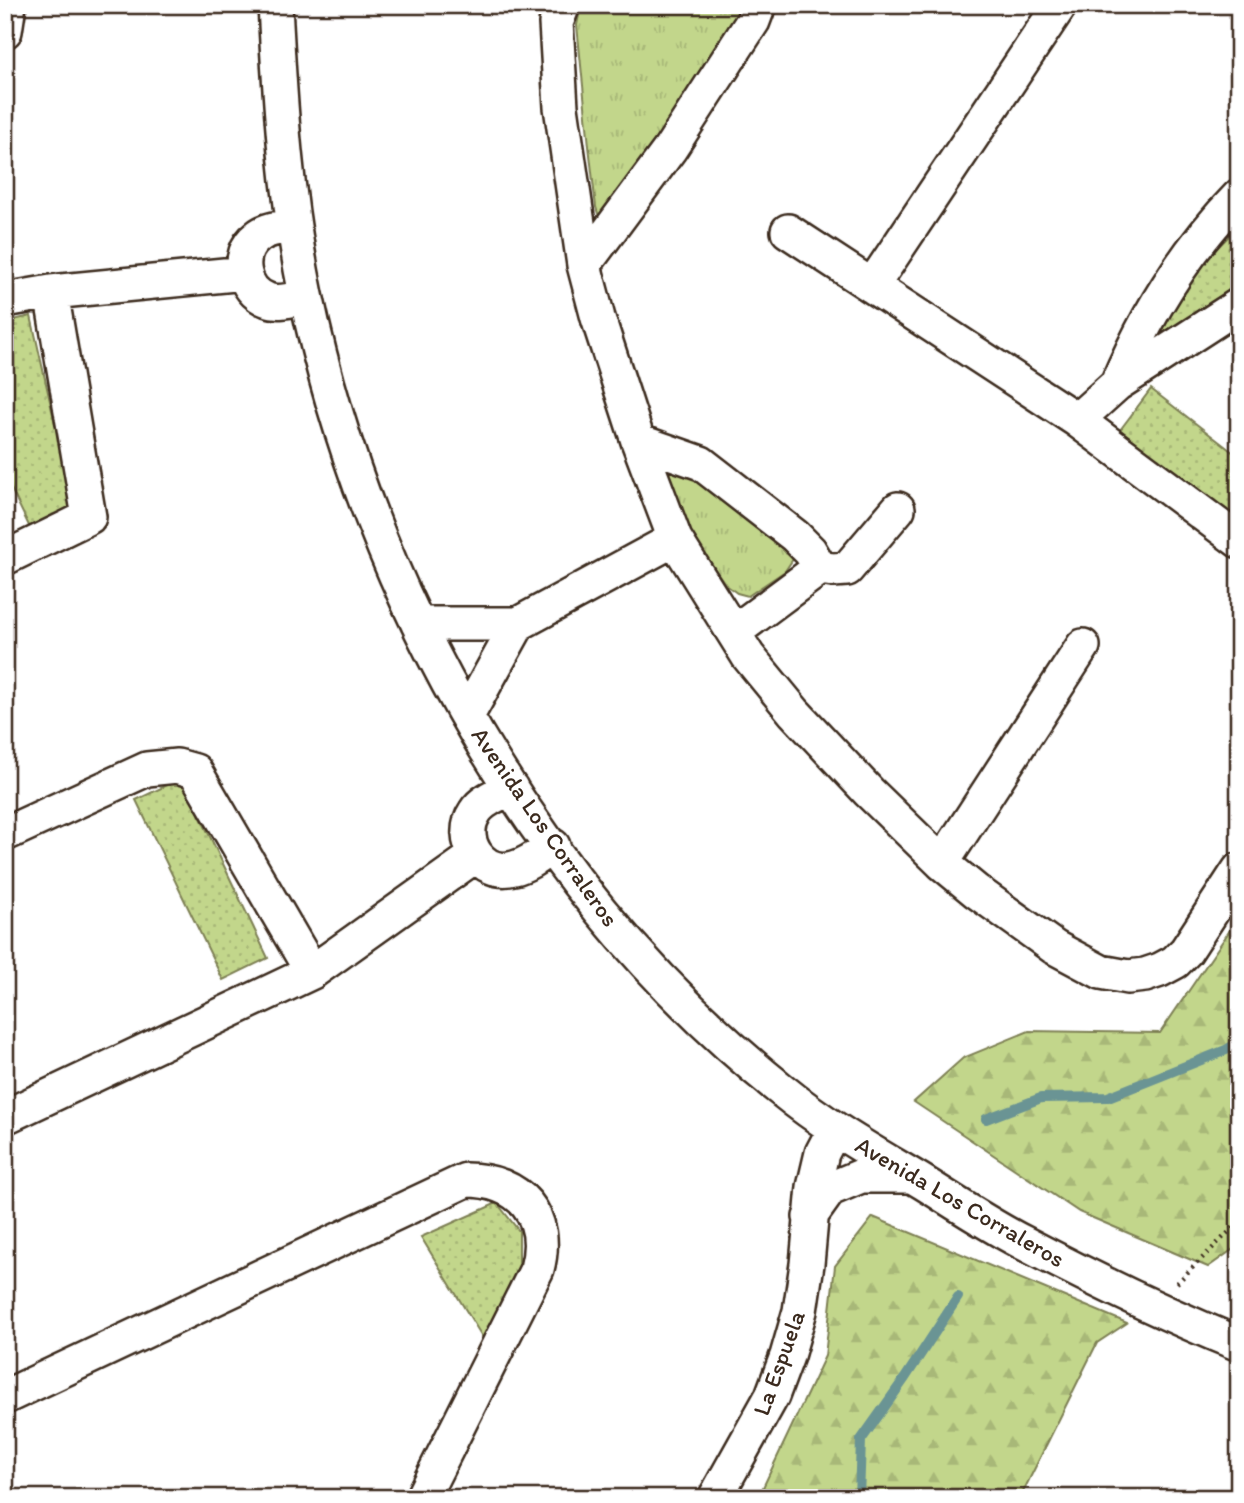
<svg xmlns="http://www.w3.org/2000/svg" width="1244" height="1503" font-family="Itim,sans-serif">
<style>
.grass{fill:url(#grass-dots);stroke:#7e8054;stroke-width:2}
.forest{fill:url(#forest-firs);stroke:#7e8054;stroke-width:2}
.park{fill:url(#park-tufts);stroke:#7e8054;stroke-width:2}
.lines{fill:none;stroke-linecap:round;stroke-linejoin:round}
.stream{stroke:#6a9494;stroke-width:10}
.minor-casing{stroke:#3b2a1e;stroke-width:38}
.path{stroke:#3b2a1e;stroke-width:4.5;stroke-dasharray:2 5;stroke-linecap:butt}
.minor{stroke:#fff;stroke-width:33}
.labels{text-anchor:middle;stroke-width:5;stroke-linejoin:round;paint-order:stroke}
.street-label{font-size:24px;fill:#3b2a1e;stroke:#fff}
</style>
<defs>
<pattern id="grass-dots" width="8" height="8" patternUnits="userSpaceOnUse" patternTransform="scale(1.75)"><rect width="8" height="8" fill="#c2d68b"/><path d="M2 2h.1M6 6h.1" fill="none" stroke="#a8b878" stroke-width="1.8" stroke-linecap="round"/></pattern>
<pattern id="forest-firs" width="22" height="20" patternUnits="userSpaceOnUse" patternTransform="scale(1.75)"><rect width="22" height="20" fill="#c2d68b"/><path d="M5 1l3.5 6h-7zM16 11l3.5 6h-7z" fill="#a8b878"/></pattern>
<pattern id="park-tufts" width="24" height="20" patternUnits="userSpaceOnUse" patternTransform="scale(1.75)"><rect width="24" height="20" fill="#c2d68b"/><path d="M3 7l-1-3M5 7V3M7 7l1-3M15 17l-1-3M17 17v-4M19 17l1-3" fill="none" stroke="#a8b878"/></pattern>
</defs>
<rect width="100%" height="100%" fill="#fff"/>
<filter id="ink" filterUnits="userSpaceOnUse"><feTurbulence type="fractalNoise" baseFrequency=".0143" numOctaves="2"/><feDisplacementMap in="SourceGraphic" scale="14" xChannelSelector="R" yChannelSelector="G"/><feConvolveMatrix kernelMatrix="1 2 1 2 8 2 1 2 1" color-interpolation-filters="sRGB"/></filter>
<g filter="url(#ink)">
<path class="grass" d="M1239,226v59l-17,14 -71,45 41,-71z
M31,316l43,193 -44,19 -25,-52v-154z
M1151,389l88,68v64l-119,-91z
M182,778l86,180 -45,22 -87,-180z
M497,1203l22,28v45l-33,67 -65,-106z"/>
<path class="forest" d="M1239,917v328l-31,22 -129,-55 -165,-110 49,-44 66,-27 131,2z
M873,1217l254,106 -30,20 -77,155h-262l67,-142 10,-90z"/>
<path class="park" d="M585,5h164l-41,71 -108,144 -4,-13 -7,-61 -12,-121 3,-15z
M663,465l34,9 94,74 2,11 -8,12 -37,25 -11,-3 -11,-8 -46,-66z"/>
<g class="lines">
<path class="stream" d="M986,1119l55,-21 67,-1 118,-47 13,-8
M859,1498l2,-58 44,-62 53,-81"/>
<g class="minor-casing">
<path id="minor" d="M275,5c5,98 11,194 31,290 64,305 233,601 477,796 44,36 93,63 141,92 32,20 65,42 98,59 70,37 143,72 217,102
M563,5l-7,18 5,84 23,158 14,53 40,123 37,98 73,117 46,56 75,80 73,71 34,28 78,56 47,25 27,5 17,-2 15,-5 15,-8 11,-11 53,-81
M5,31l4,-26
M294,227c-13,1 -27,1 -37,10 -22,17 -15,54 11,63 12,4 26,-1 38,-3
M788,231l289,189 162,121
M584,265l86,-116 83,-128 6,-16
M872,286l188,-281
M5,300l46,-8 194,-19
M1117,384c30,-71 68,-133 122,-188
M1077,420l40,-36 122,-79
M638,441l63,22 94,73 15,15 10,17
M5,558l84,-41 -38,-225
M418,624h100l157,-85
M734,632l86,-64 13,2 14,-1 51,-60
M467,716l51,-92
M511,788c-12,6 -29,12 -36,24 -18,27 6,65 39,56 14,-3 27,-14 39,-22
M5,834l142,-65 30,-3 18,5 117,201
M942,863l141,-217
M5,1117l307,-145 164,-117
M810,1217l20,-28 31,-13h48
M5,1397l461,-217c54,0 85,36 71,89l-115,229
M715,1498l57,-102 15,-40 13,-45 7,-47 7,-77 8,-34 12,-23"/>
</g>
<path class="path" d="M1177,1283l62,-61"/>
<use href="#minor" class="minor"/>
</g>
</g>
<g class="labels">
<g class="street-label">
<text transform="translate(545 827) rotate(55)" y="8">Avenida Los Corraleros</text>
<text transform="translate(960 1202) rotate(30)" y="8">Avenida Los Corraleros</text>
<text transform="translate(779 1363) rotate(-70)" y="8">La Espuela</text>
</g>
</g>
<rect width="1244" height="1503" fill="none" stroke="#fff" stroke-width="28"/>
<rect x="14" y="14" width="1216" height="1475" fill="none" stroke="#3b2a1e" stroke-width="2.5" filter="url(#ink)"/>
</svg>
